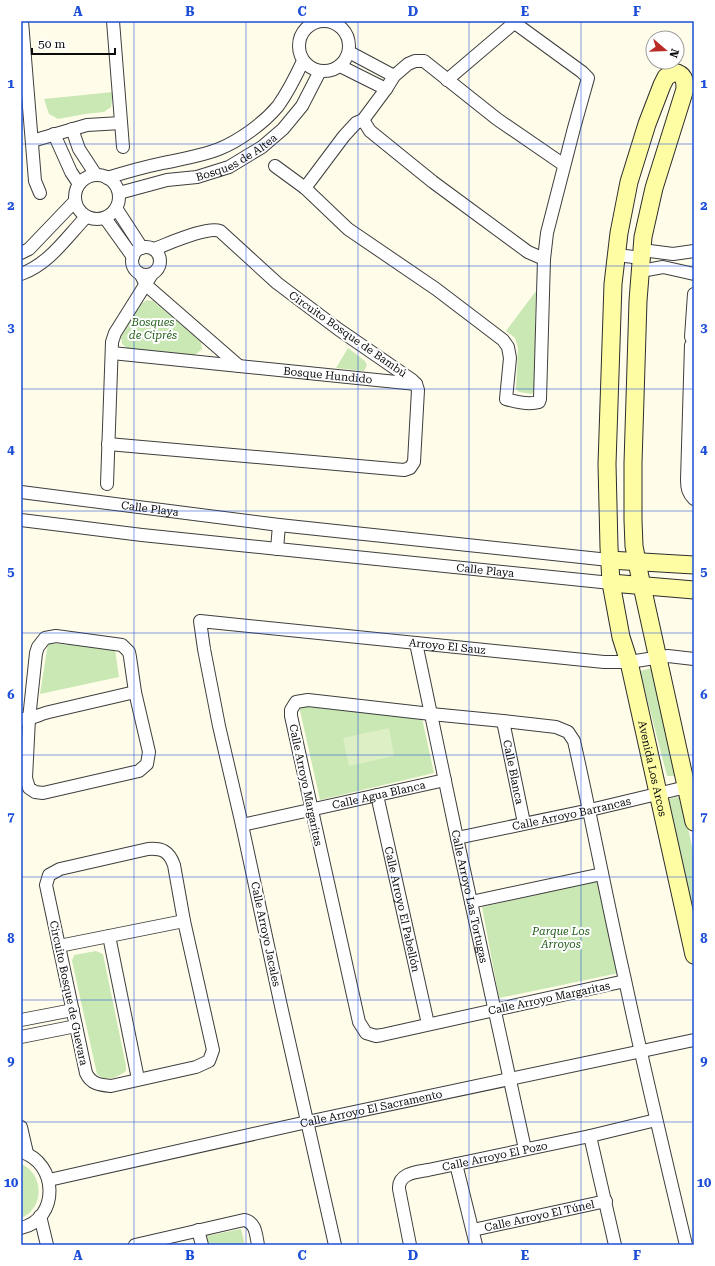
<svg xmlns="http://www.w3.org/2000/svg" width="715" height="1266" font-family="'Roboto Serif',serif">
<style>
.green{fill:#cae8b4}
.pitch{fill:#ddefc5}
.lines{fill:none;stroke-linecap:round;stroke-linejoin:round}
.street-casing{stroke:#3e3e3e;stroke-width:14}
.secondary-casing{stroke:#2d2d2d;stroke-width:19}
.street{stroke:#fff;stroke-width:12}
.secondary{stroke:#fffda4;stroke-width:17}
.grid{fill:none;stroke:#1d4ed8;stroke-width:1;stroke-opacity:0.55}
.labels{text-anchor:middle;stroke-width:4;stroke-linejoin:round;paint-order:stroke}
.street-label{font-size:11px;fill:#0b0b0b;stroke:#fff}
.park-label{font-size:11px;font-style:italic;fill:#24611c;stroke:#fff}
.neatline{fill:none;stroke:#1d4ed8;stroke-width:1.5}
.grid-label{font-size:13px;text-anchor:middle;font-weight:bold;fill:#1d4ed8}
</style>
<rect width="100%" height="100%" fill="#fffde9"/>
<path class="green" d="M113,92l-2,15 -7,5 -19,2 -27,5 -9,-5 -5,-15z
M536,291l-2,99 -2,4 -13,-2 -3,-3 2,-41 -3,-10 -9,-7z
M147,300l6,1 48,41 1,7 -7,6 -67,-6 -6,-5 -1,-7 20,-33z
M348,348l17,13 2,4 -3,6 -28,-3z
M48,643l67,6 4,28 -79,17z
M652,668l27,108h-12l-27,-105z
M299,706l123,12 12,55 -114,27z
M681,796l13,60v68l-25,-125z
M600,880l19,93 -120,25 -17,-91z
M96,951l7,3 23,112v5c-8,6 -21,12 -29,3l-25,-113 2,-6z
M21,1164c23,9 24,45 0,54z
M241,1229l4,16h-36l-3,-9z"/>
<path class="pitch" d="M389,728l5,28 -45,10 -6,-28z"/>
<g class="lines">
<g class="street-casing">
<g id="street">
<circle cx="324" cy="46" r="25"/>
<path d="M22,21l13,160 5,12"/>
<path d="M113,21l10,126"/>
<path d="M349,52l45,24"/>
<path d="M340,66l46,23"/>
<path d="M447,80l67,-57"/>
<path d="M363,120l7,11 63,51 95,70 16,7"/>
<path d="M72,129l7,20 17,26"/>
<path d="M54,134l17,38 8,12"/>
<path d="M32,141l55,-16 34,-2"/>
<path d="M275,166l30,22 43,41 88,60 67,51 5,7 2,11 -4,41c10,3 23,6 33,3l1,-3 4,-140 3,-26 27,-105 14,-50 -6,-6 -70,-51"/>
<circle cx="97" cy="197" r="22"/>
<path d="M107,178c19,-6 37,-11 56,-15 19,-4 38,-7 56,-14 20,-8 45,-26 59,-43 10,-14 18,-30 25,-45"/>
<path d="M305,188l39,-52 12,-13 7,-3 23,-31 8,-13 14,-12 7,-3h9l73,58 67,46"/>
<path id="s1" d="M119,193l48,-13 30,-3 32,-10 33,-20 21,-18 19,-23 18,-35"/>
<path d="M116,208l26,40"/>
<path d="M105,218l28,39"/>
<circle cx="146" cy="261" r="14"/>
<path d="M642,250l31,4 21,-3"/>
<path d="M21,253l8,-4 46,-48"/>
<path d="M617,255l25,3"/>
<path d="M641,271l22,-4 31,7"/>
<path d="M21,274c28,-10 45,-36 65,-57"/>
<path d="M141,275l5,10 93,81"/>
<path d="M691,337l3,-43"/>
<path d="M691,345l-4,135c0,8 1,13 7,19"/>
<path id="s2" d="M112,353l304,31"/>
<path d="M108,444l296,26 6,-2 4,-6 4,-72 -2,-6 -4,-4 -74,-51 -61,-46 -57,-52c-13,-5 -52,13 -66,18"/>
<path d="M107,484l5,-142 3,-9 37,-59"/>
<path id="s3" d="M21,492l258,33 330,35"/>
<path id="s4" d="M21,520l121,15 469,48"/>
<path d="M277,549l2,-24"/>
<path d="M56,636l66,9 7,7 1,5 5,35 14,60 -2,12 -8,7 -96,22 -8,-1 -6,-4 -3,-10 3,-59 7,-66 2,-6 7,-9z"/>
<path id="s5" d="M416,643l41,195 68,311"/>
<path d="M22,719c10,0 18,-5 27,-7 29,-7 57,-13 86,-20"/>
<path id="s6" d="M503,721l21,102"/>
<path id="s7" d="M377,795l51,229"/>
<path id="s8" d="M242,825l203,-45"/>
<path id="s9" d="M457,838l133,-28 88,-21 9,-1"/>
<path d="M148,849c14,-1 21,2 26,16l10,56 29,129 -4,11 -13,6 -85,19c-11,-1 -20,-2 -25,-13l-40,-188 3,-10 11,-6z"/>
<path d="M471,902l131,-28"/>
<path d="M109,936l29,143"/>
<path d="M59,946l125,-25"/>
<path d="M625,981l-243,54 -6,1 -10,-3 -7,-11 -68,-306v-6l5,-8 12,-2 123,14 72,7 53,6 12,5 6,9c18,80 33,160 51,239 19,89 40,177 61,265"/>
<path d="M21,1020l52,-10"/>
<path d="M21,1037l55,-11"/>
<path d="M21,1127l6,26"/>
<path d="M590,1136l25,109"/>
<path d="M21,1152c37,10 39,67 0,76"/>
<path d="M456,1164l20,81"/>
<path id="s10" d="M49,1180l258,-58 387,-82"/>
<path d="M40,1216l7,29"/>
<path d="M198,1230l4,15"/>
<path id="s11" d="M473,1230l133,-29"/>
<path d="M135,1245l109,-25c12,2 12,15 14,25"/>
<path id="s12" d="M335,1245l-54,-239 -39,-181 -23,-99 -15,-77 -4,-28 404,41h25l39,-6 26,3"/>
<path id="s13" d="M410,1245l-11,-56c-1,-16 18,-17 29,-19l162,-34 66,-16"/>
</g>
</g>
<g class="secondary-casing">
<g id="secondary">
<path d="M609,560l85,5"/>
<path d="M611,583l83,7"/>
<path id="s14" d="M694,822l-54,-245 -6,-31 -1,-26v-57l5,-162 5,-64 11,-49 31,-99c0,-9 -1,-15 -11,-17l-8,5 -4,8 -15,39 -18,58 -10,51 -6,51 -6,180 2,83 2,36 10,54 8,25 65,293"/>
</g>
</g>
<use href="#street" class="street"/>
<use href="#secondary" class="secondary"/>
</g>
<path class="grid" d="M134,21v1224M246,21v1224M358,21v1224M469,21v1224M581,21v1224M21,144h673M21,266h673M21,389h673M21,511h673M21,633h673M21,755h673M21,877h673M21,1000h673M21,1122h673"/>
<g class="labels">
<g class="street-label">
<text dy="4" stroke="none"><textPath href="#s1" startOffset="124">Bosques de Altea</textPath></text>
<text transform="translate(348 334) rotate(35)" y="4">Circuito Bosque de Bambú</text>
<text dy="4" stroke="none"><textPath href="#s2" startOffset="217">Bosque Hundido</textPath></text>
<text dy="4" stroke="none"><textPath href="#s3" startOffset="130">Calle Playa</textPath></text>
<text dy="4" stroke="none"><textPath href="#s4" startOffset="467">Calle Playa</textPath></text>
<text dy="4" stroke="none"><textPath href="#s12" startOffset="887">Arroyo El Sauz</textPath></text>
<text dy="4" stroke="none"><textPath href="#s14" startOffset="1482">Avenida Los Arcos</textPath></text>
<text dy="4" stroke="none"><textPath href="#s6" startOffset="52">Calle Blanca</textPath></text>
<text transform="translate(306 785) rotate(78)" y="4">Calle Arroyo Margaritas</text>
<text dy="4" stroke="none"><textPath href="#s8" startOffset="140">Calle Agua Blanca</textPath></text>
<text dy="4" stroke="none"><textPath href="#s9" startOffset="117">Calle Arroyo Barrancas</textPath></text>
<text dy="4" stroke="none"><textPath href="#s5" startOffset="259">Calle Arroyo Las Tortugas</textPath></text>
<text dy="4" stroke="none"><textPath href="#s7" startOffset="117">Calle Arroyo El Pabellón</textPath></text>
<text transform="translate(266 934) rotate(78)" y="4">Calle Arroyo Jacales</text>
<text transform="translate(69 993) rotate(78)" y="4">Circuito Bosque de Guevara</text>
<text transform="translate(549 998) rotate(-12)" y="4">Calle Arroyo Margaritas</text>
<text dy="4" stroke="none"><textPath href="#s10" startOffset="330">Calle Arroyo El Sacramento</textPath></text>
<text dy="4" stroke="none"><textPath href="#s13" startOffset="164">Calle Arroyo El Pozo</textPath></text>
<text dy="4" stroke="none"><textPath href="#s11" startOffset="68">Calle Arroyo El Túnel</textPath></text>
</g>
<g class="park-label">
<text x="153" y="326">Bosques<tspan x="153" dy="13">de Ciprés</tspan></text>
<text x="561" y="935">Parque Los<tspan x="561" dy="13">Arroyos</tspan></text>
</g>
</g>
<rect width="715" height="1266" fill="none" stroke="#ffffff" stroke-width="44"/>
<g transform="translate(665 50) rotate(109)"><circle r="19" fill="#ffffff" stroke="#9d9d9d"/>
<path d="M0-3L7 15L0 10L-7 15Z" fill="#b92b24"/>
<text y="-6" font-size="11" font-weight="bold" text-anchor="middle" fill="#0b0b0b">N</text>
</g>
<path d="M32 48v6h83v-6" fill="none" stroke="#0b0b0b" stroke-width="2"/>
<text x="38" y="48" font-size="12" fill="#0b0b0b" stroke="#ffffff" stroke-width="3" paint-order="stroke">50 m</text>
<rect x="22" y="22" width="671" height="1222" class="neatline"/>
<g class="grid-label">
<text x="78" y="16">A</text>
<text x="190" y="16">B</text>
<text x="302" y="16">C</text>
<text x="413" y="16">D</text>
<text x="525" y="16">E</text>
<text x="637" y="16">F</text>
<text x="11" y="88">1</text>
<text x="704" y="88">1</text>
<text x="11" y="210">2</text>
<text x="704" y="210">2</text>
<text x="11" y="332">3</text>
<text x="704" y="332">3</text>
<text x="11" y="454">4</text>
<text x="704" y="454">4</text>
<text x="11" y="576">5</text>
<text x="704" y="576">5</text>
<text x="11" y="699">6</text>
<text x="704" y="699">6</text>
<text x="11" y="821">7</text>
<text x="704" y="821">7</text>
<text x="11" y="943">8</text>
<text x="704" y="943">8</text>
<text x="11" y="1065">9</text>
<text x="704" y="1065">9</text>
<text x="11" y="1187">10</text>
<text x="704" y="1187">10</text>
<text x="78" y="1260">A</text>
<text x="190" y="1260">B</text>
<text x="302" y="1260">C</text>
<text x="413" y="1260">D</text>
<text x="525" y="1260">E</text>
<text x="637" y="1260">F</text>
</g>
</svg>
